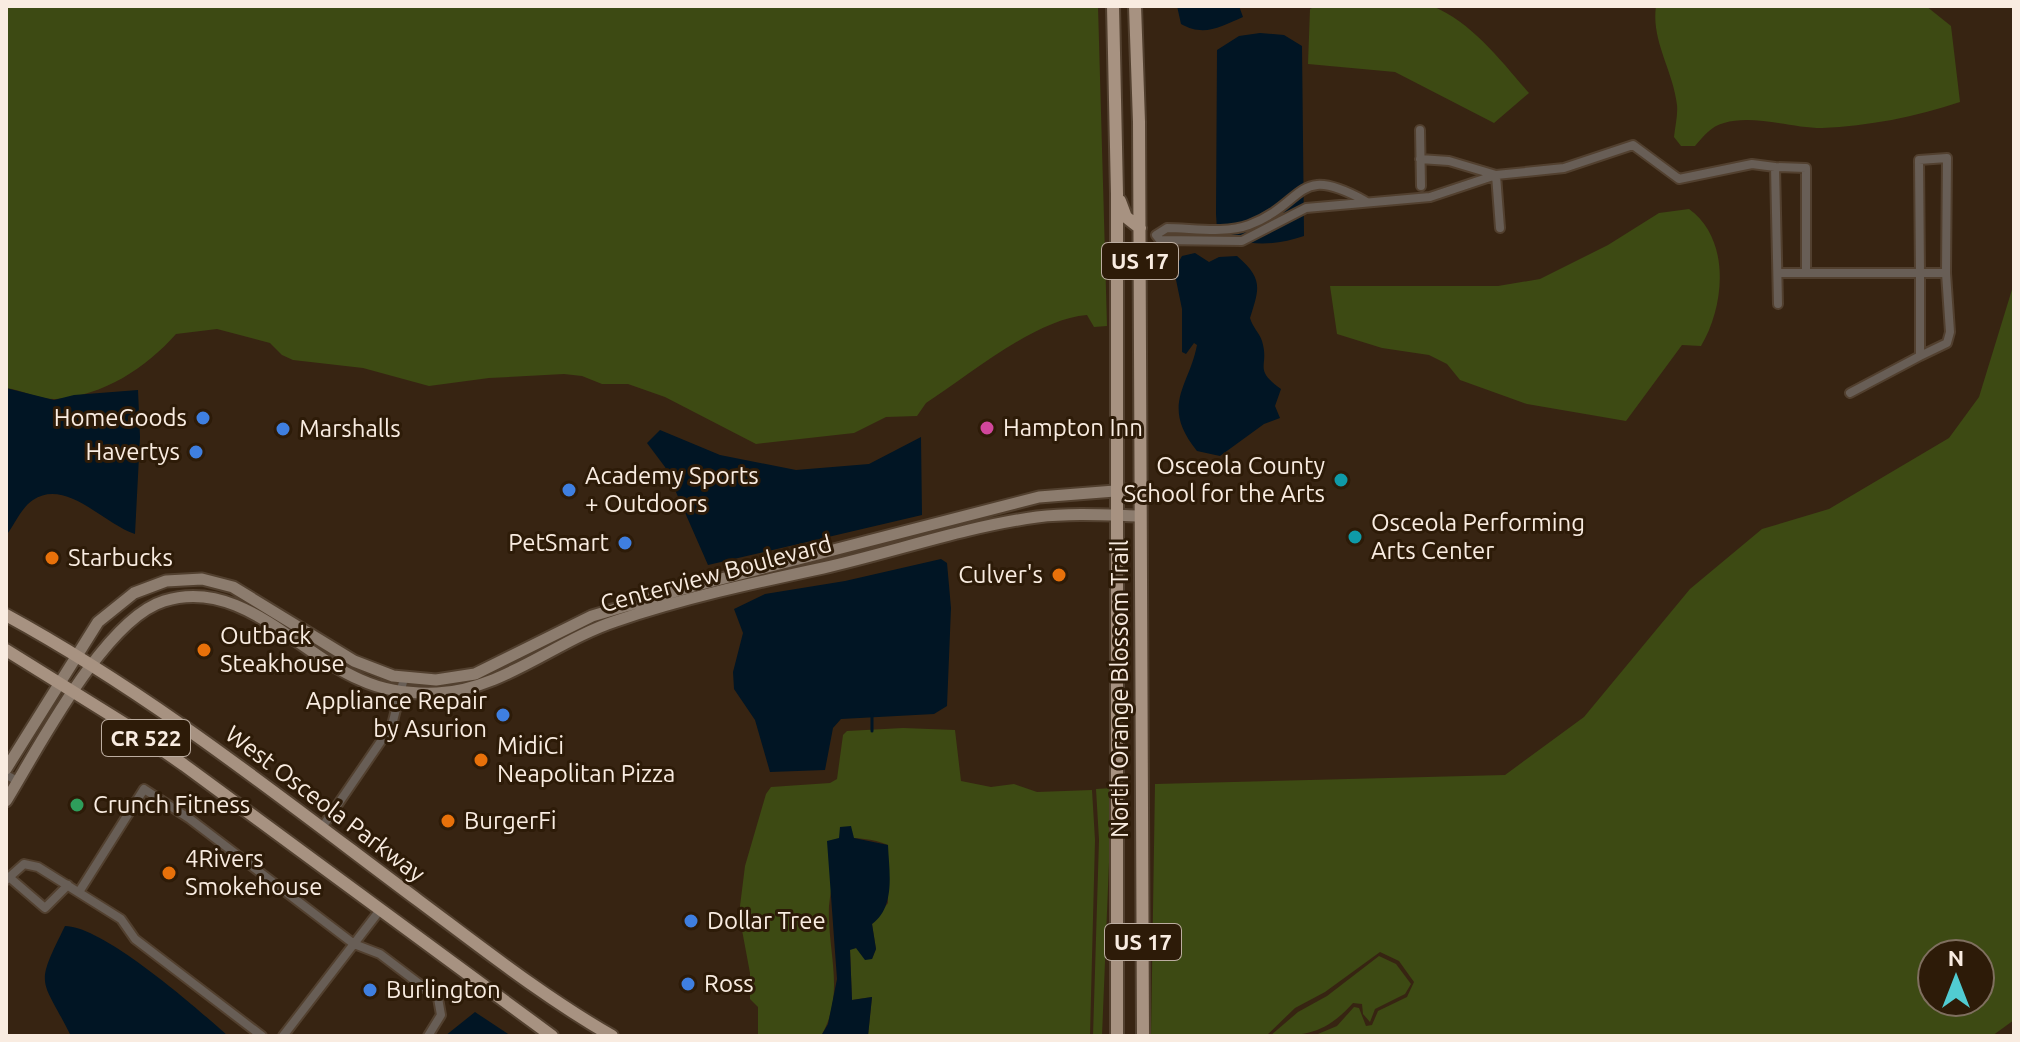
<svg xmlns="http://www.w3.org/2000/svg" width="2020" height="1042" font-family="Ubuntu,sans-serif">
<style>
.green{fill:#3d4a13;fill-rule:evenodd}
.water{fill:#011524}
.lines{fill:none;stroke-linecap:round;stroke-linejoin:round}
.stream{stroke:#011524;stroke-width:3}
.street-casing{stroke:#52402f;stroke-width:12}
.secondary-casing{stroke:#52402f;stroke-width:15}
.primary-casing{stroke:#52402f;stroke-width:16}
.street{stroke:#685e56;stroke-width:8}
.secondary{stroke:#8c7c6e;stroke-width:11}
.primary{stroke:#a79281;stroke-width:12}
.shop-dot{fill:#3f7fe0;stroke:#2d1b08;stroke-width:3}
.hotel-dot{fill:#d1479c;stroke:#2d1b08;stroke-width:3}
.culture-dot{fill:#0f9aa8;stroke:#2d1b08;stroke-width:3}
.food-dot{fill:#e8710a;stroke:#2d1b08;stroke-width:3}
.leisure-dot{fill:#2e9e5b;stroke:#2d1b08;stroke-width:3}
.labels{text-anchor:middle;stroke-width:6;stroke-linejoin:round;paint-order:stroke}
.shield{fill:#2d1b08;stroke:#bcada0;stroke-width:2}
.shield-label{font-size:22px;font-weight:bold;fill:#f9ece1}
.poi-label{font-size:24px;fill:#f9ece1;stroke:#2d1b08;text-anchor:start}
.street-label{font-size:24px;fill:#f9ece1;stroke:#2d1b08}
</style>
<rect width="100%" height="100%" fill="#372412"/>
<path class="green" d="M6,6h1092l9,320 -13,1 -7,-12c-52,4 -117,60 -161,88l-9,13 -31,1 -32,16 -98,11 -91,-47 -37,-13h-26l-20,-8 -18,-2 -75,4 -60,8 -66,-18 -70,-8 -11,-5 -12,-12 -53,-14 -41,5c-30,34 -73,62 -120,65 -16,1 -34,-9 -50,-11z
M1316,6h116c41,17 69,55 97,87l-35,30 -99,-51 -87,-8 2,-55z
M1656,6h270l25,20 9,76c-44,15 -92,24 -138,26 -31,0 -69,-14 -98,-5 -13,3 -21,14 -29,23h-14l-7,-9c1,-10 4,-22 3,-32 -4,-35 -26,-64 -21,-99z
M1689,209c42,30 36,97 12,137l-19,-1 -56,76 -99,-17 -67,-24 -13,-16 -18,-9 -47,-7 -45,-14 -7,-48h168l42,-7 68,-34 51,-32z
M2014,283v737l-22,16h-679l24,-10 17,-19 5,1 7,18 6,-1 6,-14 29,-14 7,-15 -15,-21 -19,-9 -55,40 -30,16 -29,28h-115l4,-252 350,-9 79,-58 106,-128 72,-60 67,-20 120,-71 30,-41zM1932,954h48v48h-48z
M903,728l52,2 6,51 30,6 23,-3 23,8 55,-2 3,50 -5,196h-222l4,-39 -20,3 -2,-51 7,-1 15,11 4,-10 -4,-25 16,-21v-58c-16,-7 -31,-7 -49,-7 -2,23 -8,47 -10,68 -2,46 17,87 -8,130h-63v-29l-8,-8v-26l-11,-59 6,-48 21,-72 5,-7 59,-4 7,-4 6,-44 4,-4z
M1112,788l-10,248h-9l6,-196 -3,-51z
M1379,956l17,8 15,20 -6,10 -30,15 -5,13 -7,-8 -1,-10 -9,-1c-26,29 -45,33 -83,33l28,-24 29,-16z"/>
<path class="water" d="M1177,6h62l4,11c-23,10 -39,20 -62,7z
M1260,33l24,2 18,11 2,190c-29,10 -62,12 -87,-6l-1,-16 1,-164 22,-14z
M1195,253l14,9 10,-5 18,-1c27,23 22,33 13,62 3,10 9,14 12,23 8,26 -10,27 19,48l-6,17 5,12 -16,6 -44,32 -23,-5c-37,-46 -8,-64 0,-106l-3,-2 -8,11 -4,-2v-43l-8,-39 8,-14z
M6,388l48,12 20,-5 64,-5 2,47 -5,97c-31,-10 -69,-56 -102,-34 -11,7 -19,25 -27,36z
M660,430l60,25 76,15 73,-6 52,-27 1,78 -214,50 -43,-98 -18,-24z
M941,559l6,4 4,45 -4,98 -13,8 -93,5 -8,9 -8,42 -55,2 -15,-52 -21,-31 -1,-17 10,-39 -9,-24 31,-15 80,-13z
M851,826l3,12 34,7c1,26 8,62 -16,79l4,25 -4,10 -7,1 -9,-12 -6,2 2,50 20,-3 -4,39h-47l7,-12 9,-45 -10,-138 12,-3 1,-11z
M65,926c38,0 132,82 163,110h-157c-30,-60 -37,-47 -6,-110z
M475,1012l36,24h-66z"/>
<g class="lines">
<path class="stream" d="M872,714v17"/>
<g class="street-casing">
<path id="street" d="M1420,130l1,56
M1420,159l29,2 47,14 4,53
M1775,167l31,1v105h-28
M1156,235l4,5 82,1 64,-33 124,-11 66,-22 68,-7 69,-23 46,34 73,-15 23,3 3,137
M1156,235l11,-7c25,0 58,6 82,-3 58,-22 46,-63 116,-24
M1806,273h114v83l-70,37
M1920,356l27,-13 3,-11 -4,-59h-26l-1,-113 28,-2 -1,115
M6,775l12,6
M321,829l71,-104 12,-47
M9,877l36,31 23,-23
M6,880l18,-16 14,3 83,52 14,20 127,97
M79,892l65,-103 46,30 164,125 26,10 58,44 3,17 -13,21
M283,1036l97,-126"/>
</g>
<g class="secondary-casing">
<path id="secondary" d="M6,769l92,-147 36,-29 32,-12 36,-2 31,8 121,74 39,15 43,4 39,-6 117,-58 98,-29 349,-90 101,-8
M6,801c33,-54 99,-182 158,-200 76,-24 133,52 197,79 24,11 49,14 76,13 65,-3 118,-52 179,-72 67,-23 137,-38 207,-53 71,-16 141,-41 214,-51 34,-4 68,-2 103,-1"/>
</g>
<g class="primary-casing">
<path id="primary" d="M1113,6l4,188v842
M1135,6l4,116 4,914
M1120,201l6,16 14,11
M6,615c147,80 279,186 413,286 63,47 125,96 193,135
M6,650l119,74 59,41 368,271"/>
</g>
<use href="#street" class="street"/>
<use href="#secondary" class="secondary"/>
<use href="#primary" class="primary"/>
</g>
<g class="shop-dot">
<circle cx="203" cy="418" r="8"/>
<circle cx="283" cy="429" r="8"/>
<circle cx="196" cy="452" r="8"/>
<circle cx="569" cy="490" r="8"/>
<circle cx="625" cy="543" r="8"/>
<circle cx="503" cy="715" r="8"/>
<circle cx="691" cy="921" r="8"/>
<circle cx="688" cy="984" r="8"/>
<circle cx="370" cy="990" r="8"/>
</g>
<circle class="hotel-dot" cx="987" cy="428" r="8"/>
<g class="culture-dot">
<circle cx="1341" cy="480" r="8"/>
<circle cx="1355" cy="537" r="8"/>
</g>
<g class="food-dot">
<circle cx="52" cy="558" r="8"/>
<circle cx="1059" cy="575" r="8"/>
<circle cx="204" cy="650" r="8"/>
<circle cx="481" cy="760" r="8"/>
<circle cx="448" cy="821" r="8"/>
<circle cx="169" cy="873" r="8"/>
</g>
<circle class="leisure-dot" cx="77" cy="805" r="8"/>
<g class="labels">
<g class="shield">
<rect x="1102" y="243" width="76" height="36" rx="6"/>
<rect x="102" y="720" width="88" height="36" rx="6"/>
<rect x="1105" y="924" width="76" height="36" rx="6"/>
</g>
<g class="shield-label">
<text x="1140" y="269">US 17</text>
<text x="146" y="746">CR 522</text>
<text x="1143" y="950">US 17</text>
</g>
<g class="poi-label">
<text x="187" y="426" text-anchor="end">HomeGoods</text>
<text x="1003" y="436">Hampton Inn</text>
<text x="299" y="437">Marshalls</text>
<text x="180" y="460" text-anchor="end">Havertys</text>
<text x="1325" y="474" text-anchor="end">Osceola County<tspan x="1325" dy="28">School for the Arts</tspan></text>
<text x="585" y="484">Academy Sports<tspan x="585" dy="28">+ Outdoors</tspan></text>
<text x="1371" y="531">Osceola Performing<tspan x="1371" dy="28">Arts Center</tspan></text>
<text x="609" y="551" text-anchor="end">PetSmart</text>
<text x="68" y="566">Starbucks</text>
<text x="1043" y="583" text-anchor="end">Culver's</text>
<text x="220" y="644">Outback<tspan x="220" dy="28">Steakhouse</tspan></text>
<text x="487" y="709" text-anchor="end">Appliance Repair<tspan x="487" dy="28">by Asurion</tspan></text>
<text x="497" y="754">MidiCi<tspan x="497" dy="28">Neapolitan Pizza</tspan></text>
<text x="93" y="813">Crunch Fitness</text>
<text x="464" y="829">BurgerFi</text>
<text x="185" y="867">4Rivers<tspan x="185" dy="28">Smokehouse</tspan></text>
<text x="707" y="929">Dollar Tree</text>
<text x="704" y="992">Ross</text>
<text x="386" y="998">Burlington</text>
</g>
<g class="street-label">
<text transform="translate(716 574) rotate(-15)" y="8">Centerview Boulevard</text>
<text transform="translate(1120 689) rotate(-90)" y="8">North Orange Blossom Trail</text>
<text transform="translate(325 804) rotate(37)" y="8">West Osceola Parkway</text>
</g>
</g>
<rect width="2020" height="1042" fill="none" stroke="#f9ece1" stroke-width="16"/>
<g transform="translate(1956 978)"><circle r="38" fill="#2d1b08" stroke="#7f6f5f" stroke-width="2"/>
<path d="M0-6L14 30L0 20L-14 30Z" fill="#51ccd2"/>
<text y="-12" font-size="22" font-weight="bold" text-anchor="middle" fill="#f9ece1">N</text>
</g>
</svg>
